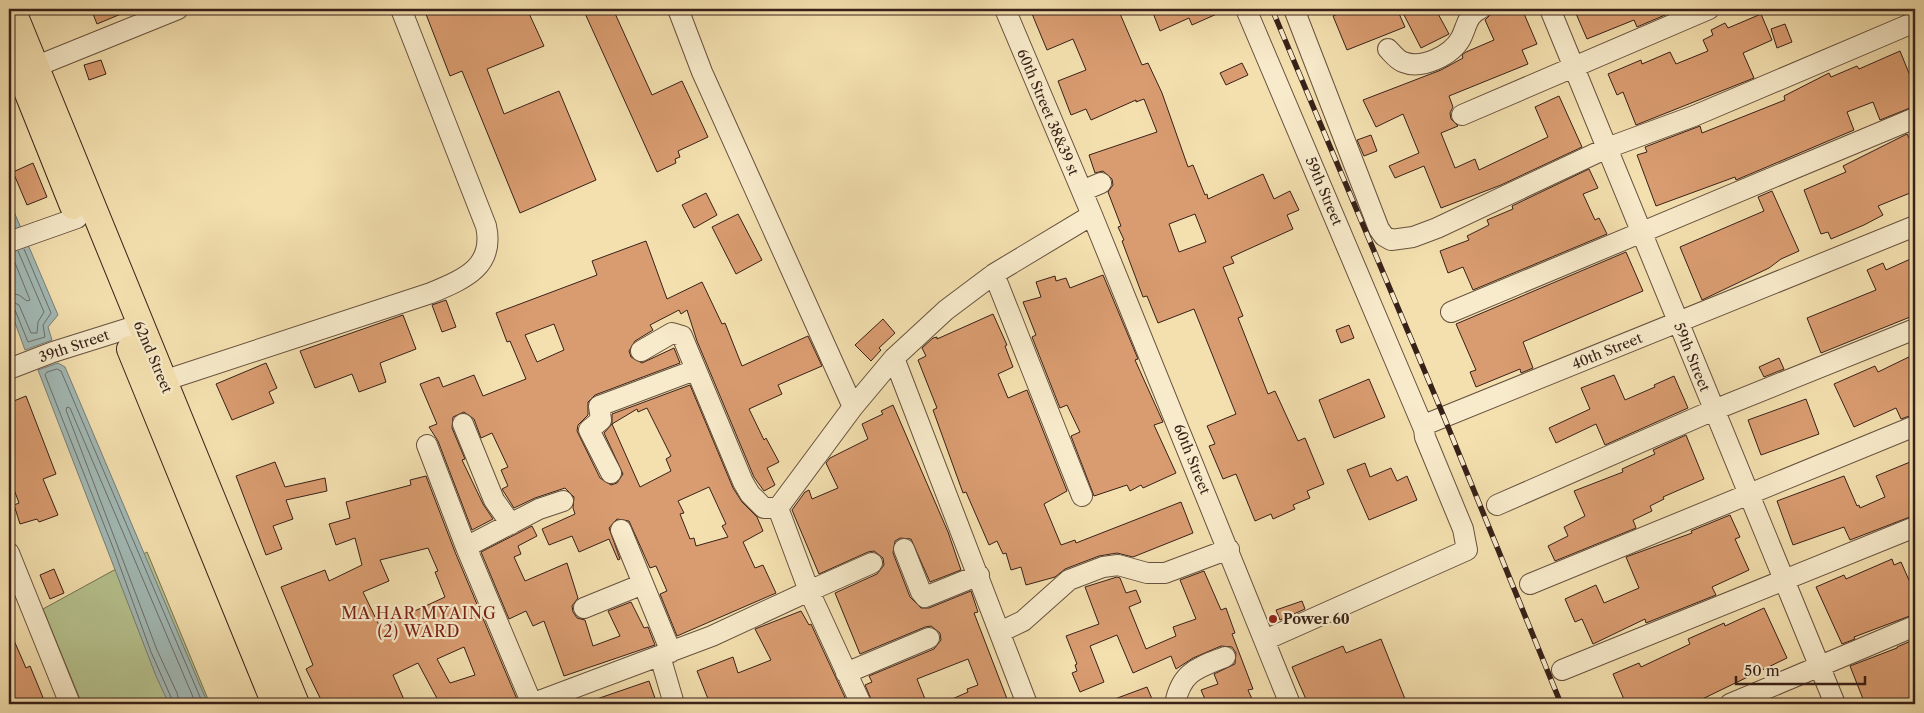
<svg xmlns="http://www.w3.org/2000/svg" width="1924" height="713" font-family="'Libre Caslon Text',serif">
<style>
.green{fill:#b6c38f;stroke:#777254}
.water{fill:#a2bab7;stroke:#787d78}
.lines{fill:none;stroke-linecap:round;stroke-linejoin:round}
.shore{stroke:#6d6e68;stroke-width:1}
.building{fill:#d99c70;stroke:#382119;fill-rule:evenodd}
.minor-casing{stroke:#67513e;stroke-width:22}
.major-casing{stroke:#382119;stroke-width:28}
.minor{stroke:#f8ebcb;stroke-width:20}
.major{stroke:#f4e0af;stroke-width:26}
.rail-casing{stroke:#382119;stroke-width:5.5}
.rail{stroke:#f8ebcb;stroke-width:4;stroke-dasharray:11;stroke-linecap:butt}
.poi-dot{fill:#8f2418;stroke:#f8ebcb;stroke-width:2}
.labels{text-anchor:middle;stroke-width:4.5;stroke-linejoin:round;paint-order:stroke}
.street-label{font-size:14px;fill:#382119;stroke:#f8ebcb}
.poi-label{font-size:14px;font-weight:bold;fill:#382119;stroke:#f8ebcb;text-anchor:start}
.quarter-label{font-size:16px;letter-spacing:1px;fill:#7a1f14;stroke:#f8ebcb}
</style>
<rect width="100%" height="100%" fill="#f4e0af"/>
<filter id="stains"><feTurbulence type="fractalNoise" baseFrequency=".004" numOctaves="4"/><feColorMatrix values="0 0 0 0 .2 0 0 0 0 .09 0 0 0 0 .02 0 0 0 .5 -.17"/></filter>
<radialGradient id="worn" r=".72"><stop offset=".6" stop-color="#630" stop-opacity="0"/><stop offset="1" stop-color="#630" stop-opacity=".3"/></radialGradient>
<path class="green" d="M147,552l63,152h-128l-39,-95z"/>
<path class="water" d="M9,200l49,115 -10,12 4,13 -27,10 -16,-44z
M58,363l7,4 143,337h-39l-13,-28 -118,-306z"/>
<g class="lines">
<path class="shore" d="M9,293l10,2 8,6 3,-1 -19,-47
M9,300l10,5 12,28h6l1,-11 6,-10 -26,-61
M9,307l6,3 13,32 17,-5 -2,-12 8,-12 -27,-64
M174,704l-23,-52 -37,-102 -69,-175 2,-3 10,-3 4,2 142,333
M180,704l-3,-11 -20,-43 -91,-240 1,-3 3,1 126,296"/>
</g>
<path class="building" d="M91,9h42l-36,15z
M424,9h103l17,37 -57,23 17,45 55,-23 37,89 -76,33 -58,-142 -12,5z
M583,9h30l39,86 30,-14 26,56 -30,14 2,6 -5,2 1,4 -19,9z
M1030,9h88l24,56 6,-2 14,30 26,74 5,-2 12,30 2,-1 1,5 55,-25 11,25 16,-8 9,19 -12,5 6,14 -62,28 3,6 -11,4 20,49 -5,2 30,76 7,-3 23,50 7,-3 19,46 -17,7 3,7 -17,7 2,4 -22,10 -2,-5 -16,7 -19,-47 -13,5 -14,-33 6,-2 -8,-18 29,-12 -42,-105 -36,14 -11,-27 -4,1 -21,-56 2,-1 -6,-13 3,-1 -13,-34 5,-7 -1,-6 -9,-8 -8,2 -6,-18 68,-23 -13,-33 -8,3v-2l-45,20 -5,-11 -15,6 -13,-34 28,-11 -13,-31 -26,11zM1195,214l11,28 -27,10 -10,-28z
M1162,9h66l-36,16 -3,-7 -29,13 -7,-18z
M1341,9h56l8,18 -58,23 -14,-34 9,-4z
M1417,9h6l4,6 9,-5 13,24 -28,14 -17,-33z
M1503,9h19l15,35 -15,6 6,14 -79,32 4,11 -3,6 1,6 7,7 -17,7 14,35 20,-9 4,11 69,-33 -13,-30 24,-11 23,51 -81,38 -60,23 -17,-42 -29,12 -6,-12 30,-13 -16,-39 -27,13 -13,-27 78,-30 22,-12 -1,-3 4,-3 28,-12 -9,-20 6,-6z
M1574,9h105l-42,18 -3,-7 -47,19z
M1761,14l11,26 -29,13 11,25 -118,47 -13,-33 -6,3 -9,-21 33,-14 1,4 28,-12 6,12 32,-13 -5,-11 10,-5 -2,-5 14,-7 3,5z
M1785,24l7,18 -15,6 -6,-19z
M1900,51l15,37v18l-35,14 -7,-18 -26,10 7,18 -118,50 -1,-3 -79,29 -19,-51 10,-3 -2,-5 55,-21 2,7 83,-33 -1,-4 45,-23 2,4 26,-11 2,3z
M101,60l5,14 -17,6 -5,-15z
M1242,63l6,12 -22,10 -6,-12z
M1907,134l2,4 6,-3v56l-37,15 5,9 -19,10 -33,14 -3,-7 -7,2 -17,-44 42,-18 -3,-6z
M1371,135l6,16 -13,5 -7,-16z
M33,163l14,34 -20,8 -14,-33z
M1589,169l9,19 -15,6 12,26 4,-2 8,16 -134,56 -10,-23 -15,6 -8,-22 29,-11 -2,-4 22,-11 -2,-5 26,-11 -1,-3z
M1772,191l27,60 -18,8 -12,9 -67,32 -22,-53 84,-36 -6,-14z
M706,193l11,22 -23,13 -12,-23z
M738,214l24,46 -26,14 -24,-47z
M646,241l21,58 35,-17 20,42 3,-1 17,43 66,-30 14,30 -44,19 4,9 -33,15 15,31 2,-2 13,24 -12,6 8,17 -11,6 -10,-14 -57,-136 -10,-31 -6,4 -2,-4 -29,15 3,5 -18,11 -6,10 2,6 11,6 32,-15 6,15 -85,32 -7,7v13l-10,10 -1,6 23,47 11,7 6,-2 6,-9 -19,-41 8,-9 28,63 31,-16 -5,-12 5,-3 -24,-48 -9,4 -1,-3 -25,15v-10l78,-29 43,103 9,14 15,15 6,14 -20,11 12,26 8,-3 13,28 -99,43 -17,-42 7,-3 -11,-25 -6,2 -21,-47 -12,-2 -8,9 11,31 -2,1 -9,-21 -30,13 -7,-16 -23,9 -7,-16 33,-15 -2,-6 1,-11 -9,-9 -30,10 -21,10 -12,-19 6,-3 -7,-16 7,-3 -16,-34 -11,5 -7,-19 -10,-7 -11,5 -1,11 13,31 -3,1 21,44 10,15 -21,11 -34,-89 -9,-14 8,-3 -17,-40 19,-7 4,10 31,-12 9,21 43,-17 -16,-38 -3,1 -11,-29 101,-38 -5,-14zM554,324l10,26 -27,12 -12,-27zM709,487l17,37 -4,2 6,11 -32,9 -2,-8 -4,1 -10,-25 4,-1 -6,-12z
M1626,252l17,39 -120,51 10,26 -12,5 -1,-4 -44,18 -6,-15 6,-2 -20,-46z
M1915,257v58l-94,38 -14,-35 69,-28 -9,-20 16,-7 3,7z
M1103,275l35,84 -3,1 28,62 -9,3 22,48 -33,15 -2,-3 -11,6 -3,-6 -33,11 -23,-60 9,-4 -13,-27 -7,3 -28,-71 4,-2 -13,-33 18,-5 -5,-15 19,-6 1,5 10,-3 4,10z
M446,300l10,27 -14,5 -10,-27z
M993,314l14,31 -2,1 8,21 -15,7 10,24 19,-8 40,101 -23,13 17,41 14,-5 1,3 105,-41 12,31 -60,24 -16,-4 -18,3 -34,13 -10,8 -29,8 -5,-18 -10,3 -5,-17 -3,1 -6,-13 -8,4 -23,-53 -3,1 -30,-83 4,-2 -19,-48 8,-4 -4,-8 11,-10 4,-1v2z
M403,315l13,34 -36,14 6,19 -27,10 -7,-18 -37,14 -15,-37z
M883,319l12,14 -16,15 2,2 -10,11 -16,-16z
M1349,325l5,13 -13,5 -5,-13z
M1915,354v60l-14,5 -5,-11 -42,19 -20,-43 41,-18 3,6z
M1779,358l5,11 -20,8 -5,-10z
M266,363l11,25 -8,4 5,11 -42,17 -16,-36z
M1614,375l11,25 30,-13 -1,-2 20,-9 14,32 -83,37 -9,-21 -40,19 -7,-15 41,-19 -9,-21z
M1369,379l16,38 -51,21 -15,-38z
M26,396l30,78 -13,5 15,36 -19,7 -2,-3 -17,5 -6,-19 5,-2 -10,-27v-73z
M1806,399l13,35 -58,21 -13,-35z
M893,405l55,127 13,38 -31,12 -19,-43 -11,-1 -5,3 -2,12 17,44 11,11h8l42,-17 7,21 -4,1 35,91h-68l27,-12 -1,-3 11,-4 -10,-26 -51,20 10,25h-54l-8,-19 7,-3 -3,-6 65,-27 7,-9 -1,-7 -9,-7 -6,1 -65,27 -25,-61 42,-19 7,-9 -1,-7 -9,-7 -6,1 -49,22 -27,-64 13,-18 4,-2 3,9 26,-11 -12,-25 4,-5 38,-19 -6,-15 21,-10 -2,-3z
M1686,435l18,44 -41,18 1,2 -14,7 2,5 -19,9 3,8 -81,33 -7,-15 20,-10 -4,-9 21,-11 -11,-25 49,-19 -1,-3 33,-15 -2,-4z
M1915,460v55l-65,25 -6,-13 -51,18 -16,-44 67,-25 13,30 2,-1 1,3 25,-11 -9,-21z
M275,462l10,25 40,-9 2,13 -41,9 7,19 -20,7 9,23 -16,6 -30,-79z
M1365,463l5,14 21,-9 6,13 10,-5 10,24 -48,20 -22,-50z
M426,476l29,76 64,152h-79l-22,-41 -25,12 13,29h-83l-17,-35 7,-4 -32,-78 44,-17 4,11 33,-16 -7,-27 -19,7 -7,-21 21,-6 -4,-16 65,-17 -1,-5zM428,548l10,23 -3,1 10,25 -65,30 -17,-35 26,-11 -9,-21zM464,647l11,28 -25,8 -13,-24z
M1730,515l10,22 -5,2 14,31 -37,17 4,8 -70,28 -1,-4 -52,25 -11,-25 -7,3 -10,-23 31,-14 8,18 35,-15 -13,-31 66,-24 -1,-2z
M532,526l5,10 -19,10 3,8 -7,3 11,24 42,-18 11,35 -6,8 1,6 4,6 8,2 8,26 27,-10 -12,-25 23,-9 13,26 4,-1 7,18 -91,31 -20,-55 -11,5 -7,-15 -17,8 -28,-67z
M1892,559l2,6 7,-3 11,25 3,-2v29l-61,23 1,2 -13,5 -26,-57 28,-12 2,4z
M54,569l10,24 -14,6 -10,-24z
M1204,571l17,39 5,-2 9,25 -3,1 21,55 -5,1 4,9 -14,5h-31l-6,-14 17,-6 -4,-10 21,-10 1,-11 -4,-6 -11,-1 -28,12 -17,11 -5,-13 -38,17 -16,-38 -27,11 14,36 -24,10 -8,-19 5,-2 -2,-6 2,-1 -11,-28 33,-12 -14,-37 32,-10 3,1 6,15 10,-3 5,12 -12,5 17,42 30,-13 -3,-9 23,-8 -16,-39z
M1302,601l3,8 -25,11 -4,-10z
M1764,608l23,50 -95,46h-66l-13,-30 26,-11 2,4 49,-23 -2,-5 36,-16 1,3z
M801,611l8,14 2,-1 37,80h-138l-13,-33 36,-14 5,16 33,-13 -16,-31z
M9,629l17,39 4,-2 14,34 -9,4h-26z
M1381,639l26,65h-99l-16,-37 51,-21 3,7z
M1911,641l4,10v53h-50l-15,-38 47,-18v-1z
M649,681l8,23h-69v-2z
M1147,687l7,17h-49l-1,-1z"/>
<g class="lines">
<g class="minor-casing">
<path id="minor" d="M1005,9l87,206 198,489
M1246,9l178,420
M1294,9l85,220 5,7 7,4 22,-3 24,-9 170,-80 87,-32 221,-94
M1550,9l285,695
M1388,49c4,4 9,11 15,13 19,8 49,-7 58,-24 6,-12 6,-23 19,-29
M37,66l141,-57
M1462,115l247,-106
M1082,191l19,-8
M9,242l68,-24
M994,274l88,222
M1451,312l464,-194
M641,351l31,-18 10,3 61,146 7,12 14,14h14
M9,369l44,-17 86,-27
M163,381l268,-88c33,-14 64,-26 55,-67l-85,-217
M853,407l41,-49
M463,424l31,76 17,24
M427,445l39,102 66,157
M611,473l-22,-43 12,-10 -2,-14 96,-36
M1497,505l217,-95 201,-81
M621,530l50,122
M466,547l73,-38 24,-8
M904,549l17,43 4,5 54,-22
M9,553l61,151
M1530,584l385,-158
M584,608l59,-24
M1000,632l23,-11 46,-41 34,-13 15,-2 29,8h18l64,-24
M1265,640l202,-90 -4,-21 -38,-92 -1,-8 5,-6 486,-197
M660,656l14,48
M1562,670l353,-143
M846,673l83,-35
M531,704l181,-68 97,-45 -31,-83 75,-101 -151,-335 -24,-63
M861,704l-52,-113 63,-28
M1027,704l-133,-346 52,-48 48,-36 98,-59
M1175,704c6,-32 22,-36 50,-47
M1730,704l185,-78"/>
</g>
<g class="major-casing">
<path id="major" d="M12,9l284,695
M9,46l64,160
M130,349l145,355"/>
</g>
<use href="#minor" class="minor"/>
<use href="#major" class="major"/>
<g class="rail-casing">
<path id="rail" d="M1272,9l172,408 117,287"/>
</g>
<use href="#rail" class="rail"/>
</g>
<circle class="poi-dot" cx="1273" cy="619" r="5"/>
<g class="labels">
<g class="street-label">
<text transform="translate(1048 112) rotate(67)" y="5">60th Street 38&amp;39 st</text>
<text transform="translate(1324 191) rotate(67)" y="5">59th Street</text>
<text transform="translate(74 346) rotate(-19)" y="5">39th Street</text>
<text transform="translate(1607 351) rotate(-22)" y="5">40th Street</text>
<text transform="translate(153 357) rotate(67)" y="5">62nd Street</text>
<text transform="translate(1692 357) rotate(68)" y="5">59th Street</text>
<text transform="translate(1192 459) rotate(68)" y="5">60th Street</text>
</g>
<g class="poi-label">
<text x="1283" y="624">Power 60</text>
</g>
<g class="quarter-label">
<text x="419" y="619">MA HAR MYAING<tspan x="419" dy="18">(2) WARD</tspan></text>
</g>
</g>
<rect width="1924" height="713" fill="none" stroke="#f4e0af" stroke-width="30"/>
<rect x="10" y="10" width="1904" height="693" fill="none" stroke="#382119" stroke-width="2.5"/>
<rect x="15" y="15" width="1894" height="683" fill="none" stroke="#382119"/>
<path d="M1736 676v8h129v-8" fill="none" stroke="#382119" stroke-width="2.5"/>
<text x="1744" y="676" font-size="15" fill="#382119" stroke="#f8ebcb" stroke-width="4" paint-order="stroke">50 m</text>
<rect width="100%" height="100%" filter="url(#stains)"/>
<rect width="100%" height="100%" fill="url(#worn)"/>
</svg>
